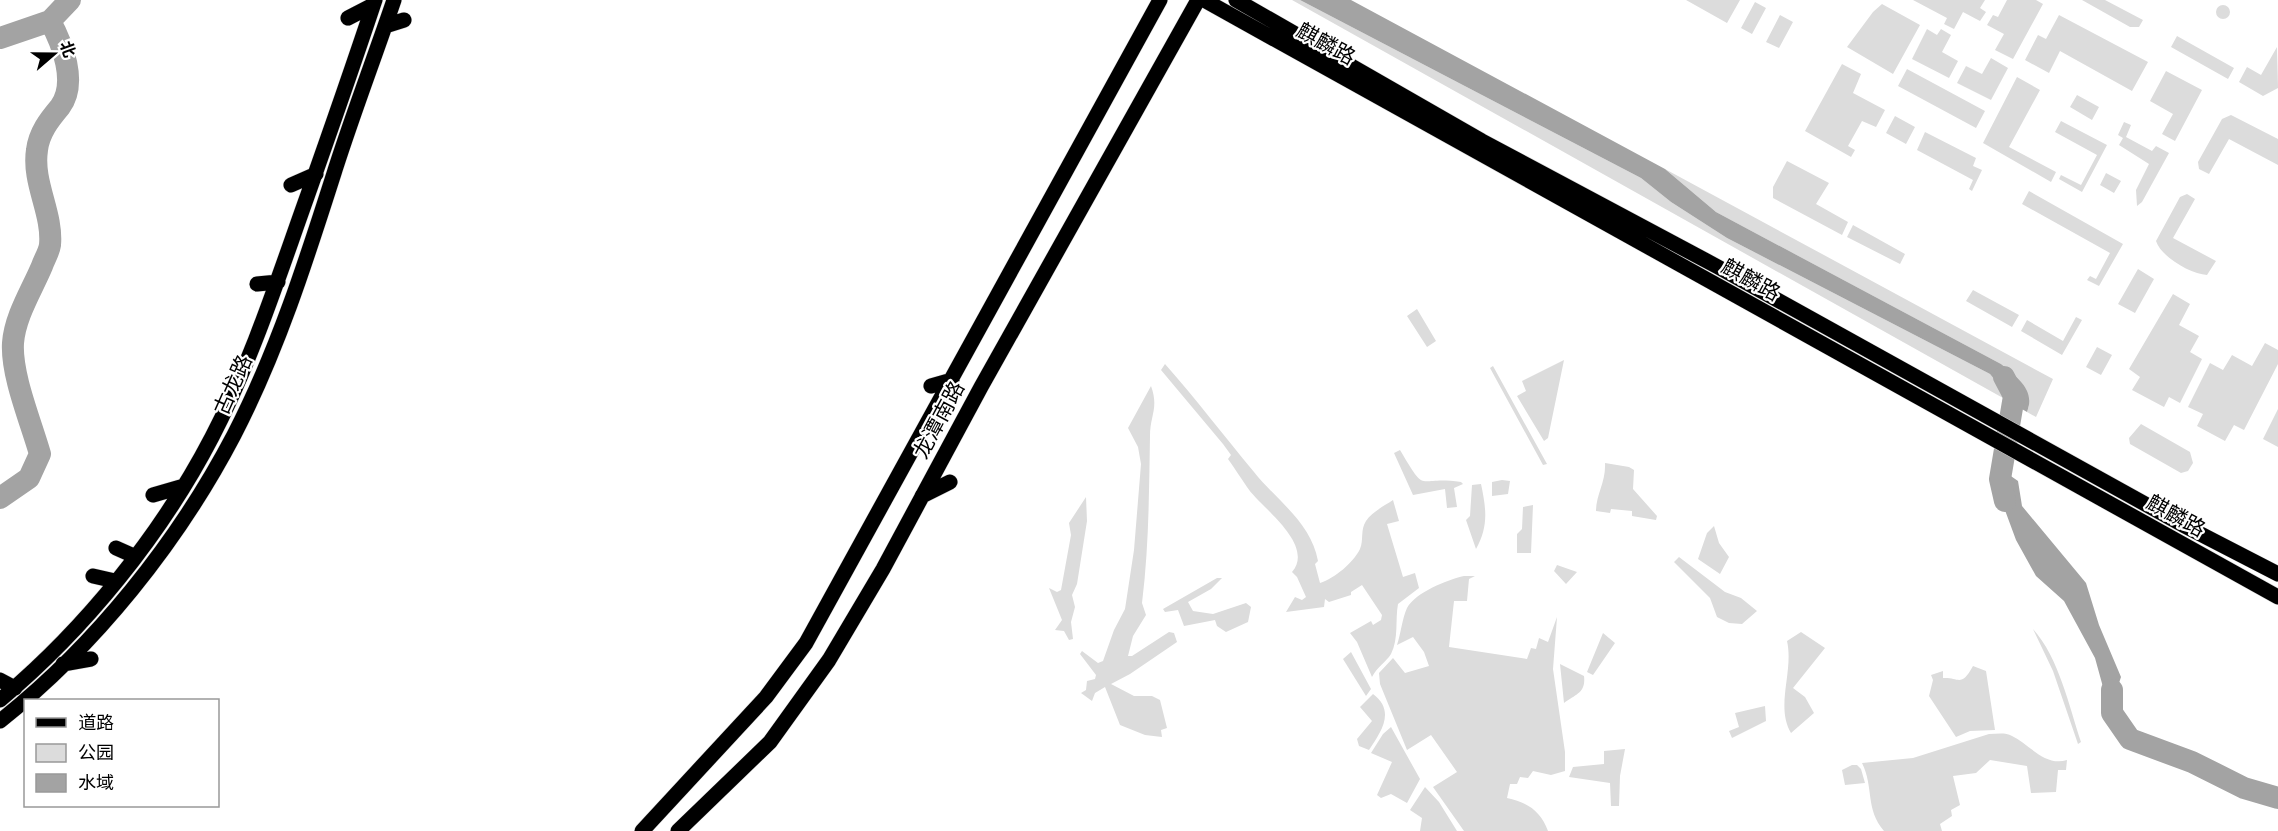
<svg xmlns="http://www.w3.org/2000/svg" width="2278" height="831" font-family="'Fira Sans Condensed','Noto Sans SC',sans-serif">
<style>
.green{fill:#dcdcdc}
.water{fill:#a3a3a3}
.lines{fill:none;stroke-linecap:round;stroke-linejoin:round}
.river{stroke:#a3a3a3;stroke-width:22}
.major-casing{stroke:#dbdbdb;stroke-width:16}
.major{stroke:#000;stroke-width:15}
.labels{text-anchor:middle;stroke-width:4.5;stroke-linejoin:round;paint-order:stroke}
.street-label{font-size:21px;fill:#000;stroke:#fff}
</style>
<rect width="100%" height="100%" fill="#fff"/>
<path class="green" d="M1292,0h8l341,178 30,24 56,36 263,136 13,16v8z
M1686,0h54l-13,23z
M1913,0h72l-5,8 6,4 -6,9 -17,-9 -9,17 -10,-5 3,-6z
M2007,0h29l7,4 -30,55 -18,-9 9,-16 -17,-9 6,-10 5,2z
M2082,0h23l38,20 -4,7h-9z
M1755,2l11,6 -14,26 -11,-6z
M1882,4l38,21 -27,49 -46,-27 26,-35z
M2216 12a7 7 0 1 1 14 0a7 7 0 1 1-14 0Z
M1780,15l13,7 -14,26 -13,-6z
M2059,15l89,47 -16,29 -72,-40 -11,22 -24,-13 13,-25 8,4z
M1927,29l10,6 4,-6 10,6 -9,17 16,9 -9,17 -37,-19z
M2177,36l57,32 -6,11 -57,-32z
M2277,47l1,41 -15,8 -24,-14 8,-15 14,8z
M1991,58l17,10 -17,32 -34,-17 9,-17 16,8z
M1842,64l19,10 -8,19 32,17 -9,17 -14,-6 -14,25 7,4 -4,7 -46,-26z
M1907,69l78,42 -9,17 -78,-42z
M2166,71l36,19 -27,51 -13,-7 11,-20 -23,-13z
M2017,77l23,13 -31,57 47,25 -5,10 -68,-39z
M2077,95l22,12 -7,13 -22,-13z
M2231,115l47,24v26l-49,-26 -20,35 -10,-5 -1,-7 24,-43z
M1895,116l20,11 -9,17 -20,-11z
M2061,121l46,24 -25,47 -23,-13 2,-4 20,10 16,-30 -42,-23z
M2124,122l7,3 -5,12 26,14 4,-5 13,7 -27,49 -5,4 -1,-16 13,-26 -30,-19 4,-7 -5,-3z
M1925,132l51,26 -3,8 9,4 -10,21 -3,-2 4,-9 -56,-30z
M1787,161l42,22 -13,21 32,18 -6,13 -69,-37v-11z
M1665,169l388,210 -17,38 -9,-5 2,-6 -28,-42 -285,-152z
M2106,173l15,8 -7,12 -14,-8z
M2029,191l94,53 -24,42 -12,-6 3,-4 6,3 14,-26 -88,-49z
M2187,194l8,5 -22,39 43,23 -9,14c-16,-1 -46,-18 -51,-34l24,-44z
M1853,225l52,29 -5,10 -53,-27z
M2138,269l16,10 -19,34 -17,-9z
M1973,290l46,25 -7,12 -46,-26z
M2173,294l17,10 -11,21 20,11 -9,16 12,7 -22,44 -11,-6 -5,10 -32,-17 8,-13 -11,-8z
M1417,309l19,32 -9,6 -20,-31z
M2076,317l6,3 -20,35 -41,-24 6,-11 36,21z
M2265,343l13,7v14l-34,66 -10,-5 -9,16 -28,-15 6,-12 -15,-7 22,-44 13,7 9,-15 20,11z
M2097,347l15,8 -11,20 -15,-8z
M1564,360l-16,78 -4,3 -27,-45 9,-5 -4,-10z
M1165,364c31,35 59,72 89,108 23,29 57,50 64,89l-3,3 5,19c15,-5 33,-20 40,-34 4,-9 0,-19 6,-28 6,-9 18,-15 27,-21l6,21 -12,3 16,53 12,-4 4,15 -21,16c-3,16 1,34 -7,50 -5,8 -14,13 -19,23l-15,-35 -7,-9 21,-12 2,4 8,-5 1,-5 -20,-30 -11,7v3l-22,7 -4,-3 -1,8 -38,5 9,-15 7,3 4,-3 -9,-20 -5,-5c24,-28 -33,-66 -45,-85 -6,-9 -12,-18 -19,-28l3,-4 -8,-11 -62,-74z
M1493,366l54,98 -4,1 -53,-97z
M1151,386c8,22 -1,29 -1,50 -1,56 -1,111 -8,167l4,12 -13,21 -5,20h4l37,-24 5,1 3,9 -47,32 -19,10 23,12h18l8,4 7,28 -6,2 1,7 -17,-2 -25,-10 -15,-38 -10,6 -3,8 -11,-8 5,-3 1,-9 8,-2 1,-4 -16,-21 2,-3 16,12 5,-2 11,-31 11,-21 9,-59 7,-86 -3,-17 -10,-19z
M2278,409v38l-15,-8z
M2141,424l49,28 3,11 -5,8 -7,2 -51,-29 -1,-6z
M1400,450c28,47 15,25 61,32l2,2 -9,4 3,19 -10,1 -2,-19 -32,6 -19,-42z
M1605,463l24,4 5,3 -1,19 24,27 -1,4 -24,-4v-5l-21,-2 -1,4 -14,-2c0,-17 10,-29 9,-48z
M1502,480l8,1 -2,13 -16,2v-14z
M1481,484c5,24 8,42 -5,65l-10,-29 4,-4 2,-31z
M1086,497l1,24 -10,63 -5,11 3,12 -4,15 2,17 -4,1 -5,-9 -9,-1 7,-10 -13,-32 8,4 4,-2 10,-55 -2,-12z
M1533,505l-2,48h-14v-19l5,-5 1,-22z
M1714,526l5,17 10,14 -9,17 -22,-15 9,-26z
M1679,557l46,35 16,6 16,13 -15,13 -13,-1 -12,-6 -7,-19 -36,-36z
M1557,565l20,7 -11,12 -12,-13z
M1464,576h11l-6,3 -2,22h-13l-5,46 78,12 4,-11 5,1 3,-11 9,4 9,-25 -4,52 12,83v19l-14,4 -18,-4 -5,7 -8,-1 -3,7h-7l-3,14c20,4 34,13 41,33h-84l-31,-44 24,-15 -26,-37 -24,15 -27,-66 -1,-11 14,-15 12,15 24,-7 -5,-14 -11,-15 -16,8c4,-12 5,-26 10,-37 9,-16 40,-28 57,-32z
M1217,578h5l-11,11 -23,13 5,9 20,3 33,-11 5,4 -3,15 -22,10 -9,-6 -2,-6 -31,6 -6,-16 -13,2 -2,-3z
M2033,629c26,29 36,77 48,113l-3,2 -25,-73z
M1801,632l24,16 -32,40 12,9 9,16 -23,20c-16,-27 3,-62 -4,-92z
M1603,633l12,10 -22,32 -6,-3z
M1351,652l20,37 -5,7 -23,-37z
M1560,664l24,12c2,17 -8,18 -20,27z
M1973,666l13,5 9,59 -25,1 -14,6 -27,-41 4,-16 -2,-5 12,-4v7c16,-1 18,10 30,-12z
M1373,694c23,17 8,38 -4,56l-10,-4 -2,-7 15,-18 -12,-14z
M1765,706l1,15 -34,17 -3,-7 10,-4 -4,-14z
M1391,727l29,52 -13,24 -16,-9 -10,4 -4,-3 15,-33 -21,-9 12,-19z
M1989,734c8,0 16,-2 23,2 17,8 33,31 55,24l-1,10h-8l-2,22 -25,1 -4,-27 -37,-6 -14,13 -23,3 7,29 -9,5 1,6 -12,8 2,7h-58c-19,-22 -10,-44 -22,-68l51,-5z
M1625,749l-5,27 -1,30h-8l-1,-23 -41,-6 4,-10 31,-3v-13z
M1852,765h5l4,4 4,14 -20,2 -3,-15z
M1425,787l14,15 18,29h-37l2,-13 -12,-8z"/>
<path class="water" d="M1300,0h51l314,169 51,43 285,152c15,13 35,25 26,48l-24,-14v-8l-13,-16 -263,-136 -56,-36 -30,-24z
M1992,463l26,18 4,25 64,77 13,42 22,52 -4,12 3,24 -12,10 -7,-11 2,-25 -8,-29 -31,-57 -28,-25 -20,-36 -17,-46z"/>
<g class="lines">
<path class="river" d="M0,38l50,-17 20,-21
M2004,377l10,19 -14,83 5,22
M0,498l29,-20 11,-24c-9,-32 -29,-79 -27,-111 2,-27 19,-53 29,-77 2,-6 7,-14 8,-21 3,-32 -18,-62 -13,-95 2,-17 12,-30 23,-43 18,-24 2,-64 -10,-86
M2112,690v23l18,26 62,23 52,26 34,10"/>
<g class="major-casing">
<path id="major" d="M1204,0l1074,597
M1236,0l246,141 236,126 465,258 95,49
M348,18l25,-13
M385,26l19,-6
M291,185l25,-11
M257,284l21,-2
M931,386l21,-6
M153,495l31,-9
M922,496l28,-14
M116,548l18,8
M93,576l22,5
M63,664l28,-5
M0,680l15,8
M0,700c85,-71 161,-165 212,-263 40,-77 66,-159 95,-240 23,-65 46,-131 68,-197
M0,721c95,-75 178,-179 234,-286 44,-85 73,-177 102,-268 18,-56 39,-111 58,-167
M642,831l124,-134 40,-54 354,-643
M678,831l92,-89 59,-82 54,-91 98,-182 217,-387"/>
</g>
<use href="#major" class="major"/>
</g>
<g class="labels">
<g class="street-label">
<text transform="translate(1326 44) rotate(29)" y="7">麒麟路</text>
<text transform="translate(1751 280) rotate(29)" y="7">麒麟路</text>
<text transform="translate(233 385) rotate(-66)" y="7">古龙路</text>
<text transform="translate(939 420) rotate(-62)" y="7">龙潭南路</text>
<text transform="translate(2176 516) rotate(29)" y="7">麒麟路</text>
</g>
</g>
<rect x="24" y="699" width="195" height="108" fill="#ffffff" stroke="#999999" stroke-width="1.5"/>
<rect x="36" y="718" width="30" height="9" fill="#000000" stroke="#999999" stroke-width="1.5"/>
<text x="78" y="729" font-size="18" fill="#000000">道路</text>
<rect x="36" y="744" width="30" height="18" fill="#dcdcdc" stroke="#999999" stroke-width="1.5"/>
<text x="78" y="759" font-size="18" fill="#000000">公园</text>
<rect x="36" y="774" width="30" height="18" fill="#a3a3a3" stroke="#999999" stroke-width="1.5"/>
<text x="78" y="789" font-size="18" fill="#000000">水域</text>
<g transform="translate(54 54) rotate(70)" stroke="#ffffff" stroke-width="4.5" paint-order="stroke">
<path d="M0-4.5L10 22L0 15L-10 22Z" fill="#000000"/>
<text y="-9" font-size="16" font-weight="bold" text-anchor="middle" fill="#000000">北</text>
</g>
</svg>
